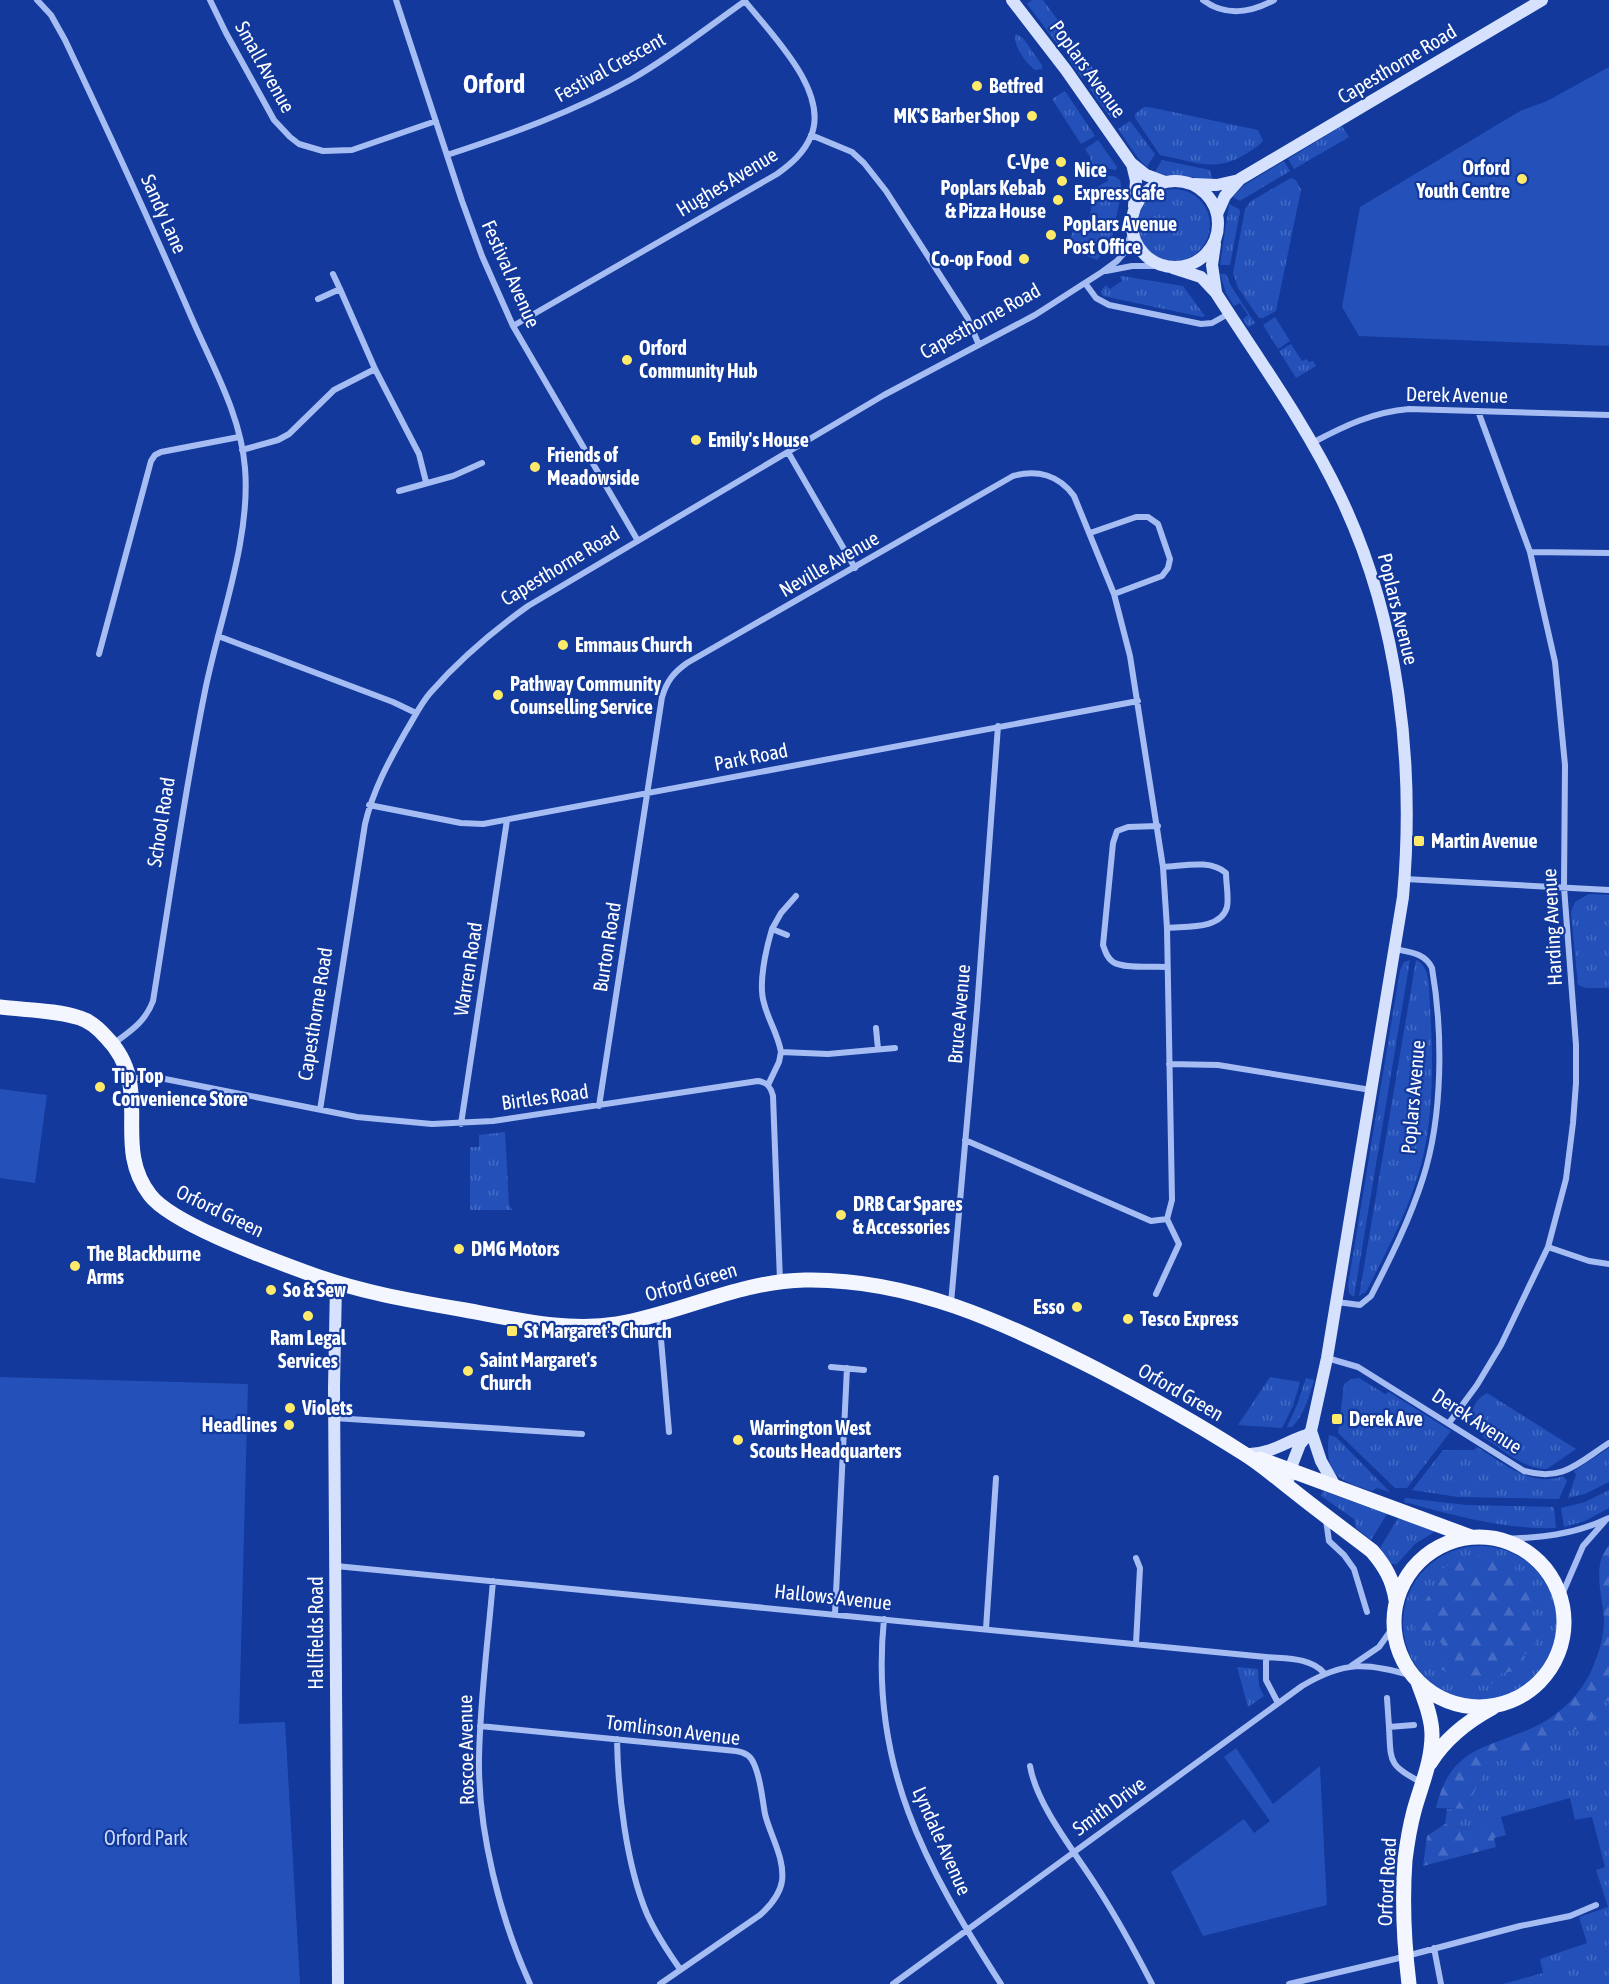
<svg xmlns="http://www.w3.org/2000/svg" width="1609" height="1984" font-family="'Asap Condensed',sans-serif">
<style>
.grass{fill:url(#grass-tufts)}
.forest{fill:url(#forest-firs)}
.green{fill:#2451b9}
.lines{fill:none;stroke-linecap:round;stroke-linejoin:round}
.street{stroke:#a6bdf4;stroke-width:6}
.secondary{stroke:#d5e1fd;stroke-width:12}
.primary{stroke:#f3f6ff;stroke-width:15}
.poi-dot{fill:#ffea69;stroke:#12399b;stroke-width:2}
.labels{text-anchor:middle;stroke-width:4.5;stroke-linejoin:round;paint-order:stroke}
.street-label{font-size:20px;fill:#fff;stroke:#12399b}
.poi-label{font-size:20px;font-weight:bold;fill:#fff;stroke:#12399b;text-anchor:start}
.park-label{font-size:20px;fill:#cedcfe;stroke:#12399b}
.district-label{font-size:26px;font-weight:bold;fill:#fff;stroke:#12399b}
</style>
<defs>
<pattern id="grass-tufts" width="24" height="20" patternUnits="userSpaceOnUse" patternTransform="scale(1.5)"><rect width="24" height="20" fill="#2451b9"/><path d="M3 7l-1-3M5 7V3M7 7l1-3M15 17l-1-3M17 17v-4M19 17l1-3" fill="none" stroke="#456bc4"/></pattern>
<pattern id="forest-firs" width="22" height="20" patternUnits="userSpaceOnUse" patternTransform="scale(1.5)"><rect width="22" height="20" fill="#2451b9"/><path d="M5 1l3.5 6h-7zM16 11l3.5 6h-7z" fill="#456bc4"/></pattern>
</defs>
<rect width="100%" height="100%" fill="#12399b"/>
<path class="grass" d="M1032,0h11l29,39 -9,7h-4l-32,-42z
M1016,34l7,4 19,27v4l-7,1c-9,-7 -23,-25 -19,-36z
M1079,49l16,22 -10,7h-3l-14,-20z
M1101,79l21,31 -11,8 -21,-29z
M1065,91l30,45 -14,8 -29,-45z
M1144,107h5l109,23 5,11c-5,6 -13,10 -19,14 -30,18 -52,6 -84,0l-25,-37v-4z
M1130,121l25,33 -8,13 -9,-9 -20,-29z
M1342,126l7,11 -55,32 -6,-10z
M1098,140l19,27 -1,3 -24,-4 -2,-9 -5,-8z
M1162,160l48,10 2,9 -45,-4 -12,-3z
M1284,161l6,10 -50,30 -7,-4 10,-11z
M1107,176h7l6,4 2,10 -10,48 -3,6 -12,16 -29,-12 4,-15 16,-8 7,-37 13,-7z
M1291,178l5,2 5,10 -25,121 -13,7h-4l-21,-30 -5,-15 12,-64 6,-8z
M1138 225a36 36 0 1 1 72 0a36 36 0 1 1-72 0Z
M1229,204l10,5 1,3 -10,53h-10z
M1220,274h6l5,12 24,37 -7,4 -5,-8 5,-4 -8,-12 -6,3 -8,-13z
M1122,276l61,10 22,30 -3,1 -99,-21 -2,-5 5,-6 4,4 12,-8 -2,-4z
M1275,317l15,24 -12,8 -15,-24z
M1291,344l11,17 5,-2 2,3 4,-1 3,5 -20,12 -17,-27z
M1589,894l20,1v93h-23l-8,-3 -7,-73 4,-10z
M1410,960l-56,337 -5,-4 -1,-8 52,-315 4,-8z
M1416,960c15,6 13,32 14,46 3,50 4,101 -7,151 -11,47 -35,92 -57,135l-7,4z
M505,1132l4,73 3,5h-42v-63h9v-12z
M1270,1377l30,5 -7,24 -11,22 -44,-3z
M1306,1378l8,2c-5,17 -10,35 -22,47h-5l10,-22z
M1359,1378l26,16 4,-2 62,39 -44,57h-12l-57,-55 6,-49 7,-5z
M1487,1393l89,56 -29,20c-24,0 -45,-20 -64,-32l2,-6c-4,-3 -9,-5 -11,-10 -6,-10 4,-24 13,-28z
M1329,1435l7,2 54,55 -13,-4 -5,3c-35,-11 -48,-17 -43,-56z
M1477,1447c26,16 54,41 86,29l4,5 -8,18 -101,-2 -46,-7 31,-40h31z
M1609,1448v34l-24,12 -17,4 8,-23 -2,-4z
M1609,1490v18l-24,13 -21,6 -3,-19 24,-6z
M1323,1491l64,23 -16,26 -15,-12 -2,-9 -33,-23z
M1405,1498l61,7 88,2 2,21c-51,2 -103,-13 -152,-26z
M1398,1518l35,9 3,4 -21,13 -18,20c-9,2 -13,-10 -17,-16z
M1403 1623a77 77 0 1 1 154 0a77 77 0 1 1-154 0Z
M1237,1667l21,2 1,17 5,10 -16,11z
M1606,1701h3v283h-106l40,-11 -3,-14 47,-16 -8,-26 29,-10 -12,-37 9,-3 -13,-50 -17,3 -5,-22 -69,19 -34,13 -22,-6 2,-15h19l22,-45 50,-17 28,-20 18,4z"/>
<path class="forest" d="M1609,1545v156h-3l-22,31 -18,-5 -28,20 -50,17 -22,45 -30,-1c15,-65 56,-59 104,-84 23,-12 42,-32 52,-55 7,-15 12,-33 12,-49 -1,-24 -13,-54 5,-75z
M1492,1554l22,7 2,10 5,5 2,13 6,7 6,52 -4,5 -7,1 -8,17c-13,1 -18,2 -24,13 -24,6 -33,-4 -52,-16l4,-18 -3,-8 -18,-3 -8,-9c2,-17 8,-31 22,-42v-14c15,-16 34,-18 55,-20z
M1501,1817l5,18 -12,3 2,9 -73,19 4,-30 18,-12 22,6z"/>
<path class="green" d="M1609,67v279l-250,-10 -17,-29 18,-100 160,-96 27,-10z
M0,1089l47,6 -12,88 -35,-5z
M0,1377l248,7 -9,340 46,-2 15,262h-300z
M1236,1748l37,56 47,-38 7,139 -124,31 -32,-64 73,-53 10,14 16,-12 -46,-64z"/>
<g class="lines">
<path class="street" d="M37,0l14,15 14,25c44,93 87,186 128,281 20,46 48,95 52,147 6,71 -26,153 -40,223 -21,103 -35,206 -52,310 -8,21 -22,30 -40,43
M210,0l16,33 48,87 16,17 9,7 24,7 29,-1 84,-29
M396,0l66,201 20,55 31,70 125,215
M1203,0c23,17 47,13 71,0
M811,135l41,17 12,11 22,28 81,126 12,28
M447,155c64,-21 126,-43 185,-76 40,-23 76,-52 113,-78
M1106,271l26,-5h29
M1085,283l11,15 13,7 92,19 11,-1 18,-10
M340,289l35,80 44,85 7,28
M318,299l22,-10 -7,-15
M513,326l264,-152c14,-10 27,-21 34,-38 19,-45 -41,-103 -67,-136
M1312,443c32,-17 61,-31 97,-34l200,6
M242,450l36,-10 11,-6 45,-44 41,-21
M788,452l67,116
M399,491l54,-15 29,-13
M1090,533l46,-16h12l10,7 12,35 -2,9 -6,8 -48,18
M1530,552l79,1
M218,636l175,66 23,11
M99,654l52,-193 4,-6 6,-3 78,-15
M369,805l92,18 22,1 655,-123
M1158,826l-30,1 -11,4 -4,12 -10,102c2,6 4,13 10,17 10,7 41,4 54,5
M1163,867c21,-1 47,-8 63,6 0,11 3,24 1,34 -6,23 -42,19 -60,21
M1405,879l204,11
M772,929c-6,20 -14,55 -8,74 4,17 14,31 17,49l47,2 67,-6
M787,935l-15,-6 9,-16 15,-17
M876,1028l2,21
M1169,1064l49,1 153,25
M130,1078h30l197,39 75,7 61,-3 265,-40c9,1 13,6 15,15l7,185
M768,1085l11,-23 2,-10
M599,1106l63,-409c5,-16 11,-24 25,-34l326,-187c24,-7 46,-1 61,20l40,98 16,62 33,211 4,61 5,272 -5,19 -16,2 -186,-81
M320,1110l45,-286c8,-34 24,-63 41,-93 8,-13 15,-28 25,-39 29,-33 62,-61 97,-86l356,-211 151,-80 67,-43 15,-11 7,-8 8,-22
M461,1124l46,-304
M1548,1247l41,14 20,3
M1156,1294l23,-50 -12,-25
M1337,1302l23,3 11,-9c20,-39 39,-77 52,-118 20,-62 20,-146 9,-210 -7,-15 -23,-16 -37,-19
M951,1303l26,-294 21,-283
M659,1316l10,116
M1327,1358l31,9 166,104c39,11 54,-8 85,-28
M831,1367l33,3
M334,1418l248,16
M1449,1423l28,-38 24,-40 47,-98 18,-68 7,-56 3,-40v-38l-12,-158 1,-122 -10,-103 -25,-110 -52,-141
M1326,1520l3,21 15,14 10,14 13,43
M1500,1539c39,-1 74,-4 109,-21
M1136,1558l4,10 -4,76
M336,1566l930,91c19,2 44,0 58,16
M493,1581c-5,60 -13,118 -14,178 -1,72 21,159 51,225
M1561,1597l22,-51 22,-25
M835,1614l12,-246
M884,1619c-15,146 41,247 117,365
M986,1629l10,-151
M1266,1657v23l12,23
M1351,1666l28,-19 15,-21
M1387,1698l2,29 25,-2
M480,1726l256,25c8,1 15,5 18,13 7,15 8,34 11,50 5,21 20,44 17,67 -2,14 -12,25 -22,34l-100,69
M1389,1727c2,37 -1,37 33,56
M617,1739c1,54 9,125 30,175 9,20 21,38 33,55
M1030,1766c7,40 45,86 67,121 20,31 38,64 55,97
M1434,1948l7,36
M893,1984l409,-298c42,-25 64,-24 111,-10
M1289,1984l106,-25 125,-33 50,-10 26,-11"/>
<path class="secondary" d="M1012,0l54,70 65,93 15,12 19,7
M1132,164l4,17 -2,25
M1132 224a43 43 0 1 1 86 0a43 43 0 1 1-86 0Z
M1194,184l23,1 22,-5
M1217,214l8,-18 15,-17 302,-179
M1215,244l-3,21 4,27
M1173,268l28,9 15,16c43,67 91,133 125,205 58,122 74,265 62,399l-76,461 -16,73 -11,13 -10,26 -1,8
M336,1283l-2,105 4,596
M1311,1431l10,30 14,25
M1250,1454c26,-2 34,-12 57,-19"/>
<path class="primary" d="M0,1007c24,3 57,3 80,11 10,3 19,11 26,19 50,51 4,106 44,158 22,29 120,64 158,78 51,19 104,28 157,37 49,9 102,22 152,14 64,-11 123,-43 188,-44 105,-2 200,43 291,89 50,26 100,54 147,84 18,11 35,26 52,39 25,20 51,39 77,59 13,15 21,29 24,49
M1260,1459l211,78
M1394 1622a85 85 0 1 1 170 0a85 85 0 1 1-170 0Z
M1430,1763c15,-24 38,-42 62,-55
M1409,1984c-5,-41 -7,-83 -4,-124 2,-16 5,-34 9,-49 7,-26 18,-49 18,-76 0,-18 -8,-36 -14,-53"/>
</g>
<g class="poi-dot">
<circle cx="977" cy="86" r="6"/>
<circle cx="1032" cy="116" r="6"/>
<circle cx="1061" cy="162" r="6"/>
<circle cx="1522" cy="179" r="6"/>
<circle cx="1062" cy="181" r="6"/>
<circle cx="1058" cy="200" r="6"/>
<circle cx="1051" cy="235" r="6"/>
<circle cx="1024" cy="259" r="6"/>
<circle cx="627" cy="360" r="6"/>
<circle cx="696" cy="440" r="6"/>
<circle cx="535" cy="467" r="6"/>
<circle cx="563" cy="645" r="6"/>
<circle cx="498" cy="695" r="6"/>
<rect x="1413" y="835" width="12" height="12" rx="3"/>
<circle cx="100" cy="1087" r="6"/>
<circle cx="841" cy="1215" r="6"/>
<circle cx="459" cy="1249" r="6"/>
<circle cx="75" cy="1266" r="6"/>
<circle cx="271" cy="1290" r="6"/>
<circle cx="1077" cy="1307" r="6"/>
<circle cx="308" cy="1316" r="6"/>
<circle cx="1128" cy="1319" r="6"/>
<rect x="506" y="1325" width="12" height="12" rx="3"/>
<circle cx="468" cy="1371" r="6"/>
<circle cx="290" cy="1408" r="6"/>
<rect x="1331" y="1413" width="12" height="12" rx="3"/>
<circle cx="289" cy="1425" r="6"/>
<circle cx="738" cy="1440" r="6"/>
</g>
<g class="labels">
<g class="street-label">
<text transform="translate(1397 64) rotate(-31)" y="7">Capesthorne Road</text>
<text transform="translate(265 67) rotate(61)" y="7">Small Avenue</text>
<text transform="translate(610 67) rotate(-29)" y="7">Festival Crescent</text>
<text transform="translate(1088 69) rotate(54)" y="7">Poplars Avenue</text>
<text transform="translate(727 182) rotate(-31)" y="7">Hughes Avenue</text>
<text transform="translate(164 214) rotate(66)" y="7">Sandy Lane</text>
<text transform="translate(511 274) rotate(66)" y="7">Festival Avenue</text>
<text transform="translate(980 321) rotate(-29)" y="7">Capesthorne Road</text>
<text transform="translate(1457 395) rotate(1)" y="7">Derek Avenue</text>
<text transform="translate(829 564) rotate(-30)" y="7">Neville Avenue</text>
<text transform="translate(560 566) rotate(-31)" y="7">Capesthorne Road</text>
<text transform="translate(1398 609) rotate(76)" y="7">Poplars Avenue</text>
<text transform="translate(751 757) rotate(-11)" y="7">Park Road</text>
<text transform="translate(161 822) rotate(-81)" y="7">School Road</text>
<text transform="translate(1552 927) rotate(-93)" y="7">Harding Avenue</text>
<text transform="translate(607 947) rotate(-81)" y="7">Burton Road</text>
<text transform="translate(468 969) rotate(-81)" y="7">Warren Road</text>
<text transform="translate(315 1014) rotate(-81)" y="7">Capesthorne Road</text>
<text transform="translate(959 1014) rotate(-85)" y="7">Bruce Avenue</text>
<text transform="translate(545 1097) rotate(-8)" y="7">Birtles Road</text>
<text transform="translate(1413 1097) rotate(-85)" y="7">Poplars Avenue</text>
<text transform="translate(220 1211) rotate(26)" y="7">Orford Green</text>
<text transform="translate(691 1282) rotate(-16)" y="7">Orford Green</text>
<text transform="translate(1181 1392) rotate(30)" y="7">Orford Green</text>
<text transform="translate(1477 1421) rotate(33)" y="7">Derek Avenue</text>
<text transform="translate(833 1597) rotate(6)" y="7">Hallows Avenue</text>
<text transform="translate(316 1633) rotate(-90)" y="7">Hallfields Road</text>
<text transform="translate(673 1730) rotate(7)" y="7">Tomlinson Avenue</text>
<text transform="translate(466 1750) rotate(-91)" y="7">Roscoe Avenue</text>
<text transform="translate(1109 1806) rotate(-36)" y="7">Smith Drive</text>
<text transform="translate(942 1841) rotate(66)" y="7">Lyndale Avenue</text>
<text transform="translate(1387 1882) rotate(-87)" y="7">Orford Road</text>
</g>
<g class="poi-label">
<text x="989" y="93">Betfred</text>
<text x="1020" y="123" text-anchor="end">MK'S Barber Shop</text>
<text x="1049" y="169" text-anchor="end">C-Vpe</text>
<text x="1510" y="175" text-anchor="end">Orford<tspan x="1510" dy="23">Youth Centre</tspan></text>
<text x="1074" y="177">Nice<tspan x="1074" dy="23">Express Cafe</tspan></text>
<text x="1046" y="195" text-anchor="end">Poplars Kebab<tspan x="1046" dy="23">&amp; Pizza House</tspan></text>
<text x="1063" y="231">Poplars Avenue<tspan x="1063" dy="23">Post Office</tspan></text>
<text x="1012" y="266" text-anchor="end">Co-op Food</text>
<text x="639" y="355">Orford<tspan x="639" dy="23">Community Hub</tspan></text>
<text x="708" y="447">Emily's House</text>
<text x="547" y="462">Friends of<tspan x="547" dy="23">Meadowside</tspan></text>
<text x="575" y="652">Emmaus Church</text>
<text x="510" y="691">Pathway Community<tspan x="510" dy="23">Counselling Service</tspan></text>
<text x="1431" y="848">Martin Avenue</text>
<text x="112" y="1083">Tip Top<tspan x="112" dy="23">Convenience Store</tspan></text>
<text x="853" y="1211">DRB Car Spares<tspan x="853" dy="23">&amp; Accessories</tspan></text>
<text x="471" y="1256">DMG Motors</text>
<text x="87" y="1261">The Blackburne<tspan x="87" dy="23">Arms</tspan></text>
<text x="283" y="1297">So &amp; Sew</text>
<text x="1065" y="1314" text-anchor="end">Esso</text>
<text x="1140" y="1326">Tesco Express</text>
<text x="524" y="1338">St Margaret's Church</text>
<text x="308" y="1345" text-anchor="middle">Ram Legal<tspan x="308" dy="23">Services</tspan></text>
<text x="480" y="1367">Saint Margaret's<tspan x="480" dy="23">Church</tspan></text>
<text x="302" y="1415">Violets</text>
<text x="1349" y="1426">Derek Ave</text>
<text x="277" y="1432" text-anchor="end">Headlines</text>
<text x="750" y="1435">Warrington West<tspan x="750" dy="23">Scouts Headquarters</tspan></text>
</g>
<g class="park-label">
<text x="146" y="1845">Orford Park</text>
</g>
<g class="district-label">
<text x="494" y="93">Orford</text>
</g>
</g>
</svg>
